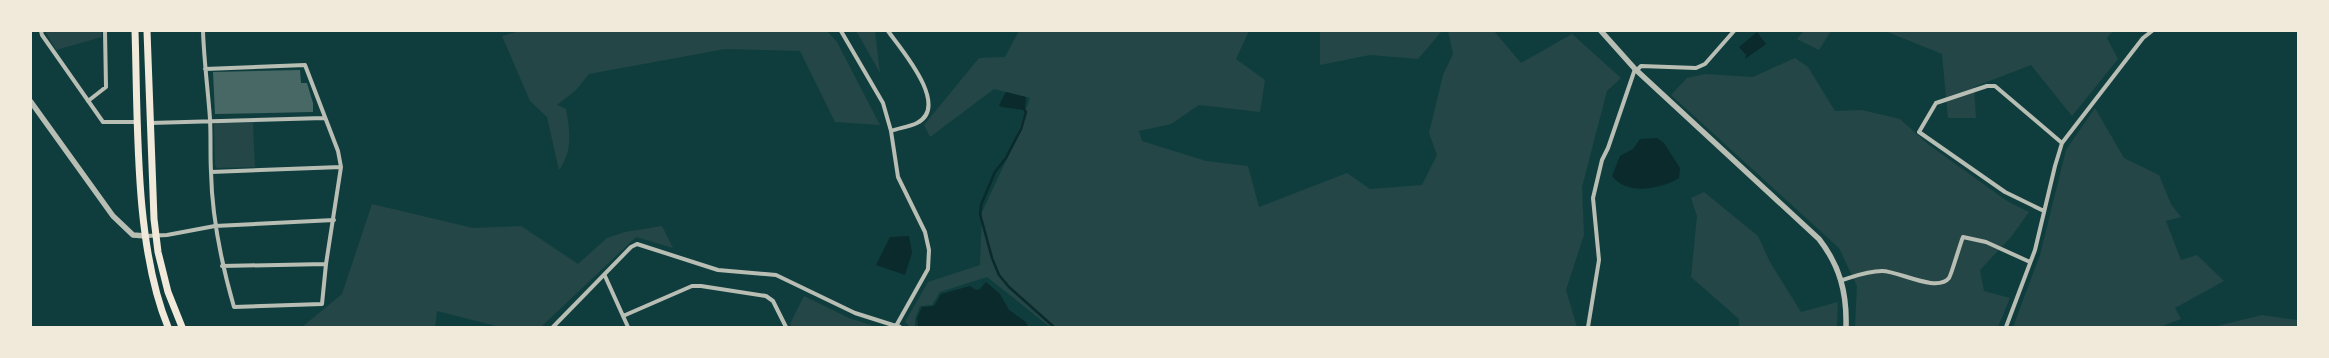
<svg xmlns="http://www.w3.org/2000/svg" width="2329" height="358" font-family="'Varela Round',sans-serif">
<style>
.green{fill:#244646}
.water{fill:#0a2a2b}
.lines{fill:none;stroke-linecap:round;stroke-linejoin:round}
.stream{stroke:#0a2a2b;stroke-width:2.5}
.building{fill:#486865}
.minor{stroke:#b8beb3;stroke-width:4}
.tertiary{stroke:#b8beb3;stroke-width:5.5}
.primary{stroke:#f1e9da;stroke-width:7}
</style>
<rect width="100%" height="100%" fill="#0f3d3e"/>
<path class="green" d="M45,31h56l1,6 -46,13z
M520,31h307l10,11 43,83 -45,-3 -35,-71 -75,-2 -136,25 -13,16 -19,15 9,4c4,22 7,42 -7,61l-12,-53 -17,-16 -28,-65z
M855,31h20l5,42 -22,-39z
M1019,31h230l-13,28 29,21 -5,32 -61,-7 -28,19 -32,7 3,10 64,20 42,5 11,41 88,-34 23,16 52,-4 15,-30 -8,-22 14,-58 10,-21 -5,-23h46l27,32 51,-29 49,44 -14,13 -25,96 2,48 -18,55 11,37h-527l-63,-50 -47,15 -8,13 -12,1 -5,13v8h-5l-5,-5 23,-40 52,-17 2,-53 30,-64 18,-50 -36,-9 -64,48 -6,-12 55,-67 26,-1z
M1320,31h122l-24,28 -48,-4 -50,10z
M1804,31h27l-12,19 -22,-11z
M1885,31h228l-6,7 11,21 -46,57 -41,-51 -57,22 2,31h-28l-6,-64z
M1795,58l13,9 27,44 27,-1 38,9 29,26 78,56 22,11 -18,25 -31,33 4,21 26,7 -12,29h-143l2,-41 -18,-38 -168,-153 16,-17 18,-4 48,3z
M2095,108l29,50 35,17 12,29 10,13 -15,4 15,39 16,-5 27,26 -49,27 6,11 -21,8h-147l27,-72 26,-105z
M217,123h36l2,44 -38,1 -2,-3 -1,-40z
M1704,192l54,44 12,26 31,50 37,-10 -1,25h-98v-8l-48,-42 6,-61 -6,-18z
M372,204l101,24 48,-2 57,38 29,-26 18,-6 37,-6 11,22 -37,-11 -95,90h-41l-63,-16 -2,16h-133l40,-33z
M804,296l45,22 28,9h-85l-2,-3z
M2262,315l35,5 1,7h-85z"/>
<path class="water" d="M1757,32l9,12 -21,15 1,-4 -7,-8z
M1006,92l20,5 -1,13 -24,-3 -2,-2z
M1657,138l7,5 16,25 -1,10c-18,11 -52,18 -67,-2l8,-20 13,-7 7,-10z
M909,236l3,17 -7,22 -29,-10 14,-28z
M986,282l14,12 9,16 17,12 2,5 -110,-1 -1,-8 5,-11 12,-1 7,-12 29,-8 6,4 4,-1z"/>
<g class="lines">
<path class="stream" d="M1023,108l3,4 -5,17 -15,29 -11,14 -14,33 -1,9 12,44 7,17 10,12 45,40"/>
</g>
<path class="building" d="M300,70l1,13h6l6,20v9l-98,2 -2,-42z"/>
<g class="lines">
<path class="minor" d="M41,31l1,4 61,87h35
M203,31c1,30 5,59 7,88 1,18 0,35 1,53 1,46 10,90 23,135l88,-3 4,-40 15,-97 -3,-16 -33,-86 -100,4
M888,31c12,17 63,75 29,92 -8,4 -18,5 -26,8
M1637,70l4,-4 55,2 9,-4 29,-33
M88,101l18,-14 -1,-56
M150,123l174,-5
M211,172l130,-5
M2044,211l-39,-19 -86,-60 17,-29 51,-17h8l67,57
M146,236l21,-1 48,-9 119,-6
M222,266l104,-2
M605,276l23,51
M1842,280c13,-4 26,-9 40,-9 17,0 55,22 67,7 2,-2 11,-34 14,-41l23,5 44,20
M623,316l69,-30h9l65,10 7,5 13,26
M553,327l78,-80 6,-3 81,26 58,5 79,38 41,13 32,-57 1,-19 -4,-18 -27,-55 -7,-46 -8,-28 -42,-72
M1588,327l11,-67 -6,-62 9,-38 6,-12 27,-79
M2006,327l29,-77 20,-84 7,-23 81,-105 9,-7"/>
<path class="tertiary" d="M1601,31l34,38 184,170c21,27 28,54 27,88
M31,102l82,114 20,19 13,1
M896,326l3,1"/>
<path class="primary" d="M135,31c3,89 -1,214 33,296
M147,31l7,188 4,33 10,40 14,35"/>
</g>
<rect width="2329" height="358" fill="none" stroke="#f1e9da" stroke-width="64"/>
</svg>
